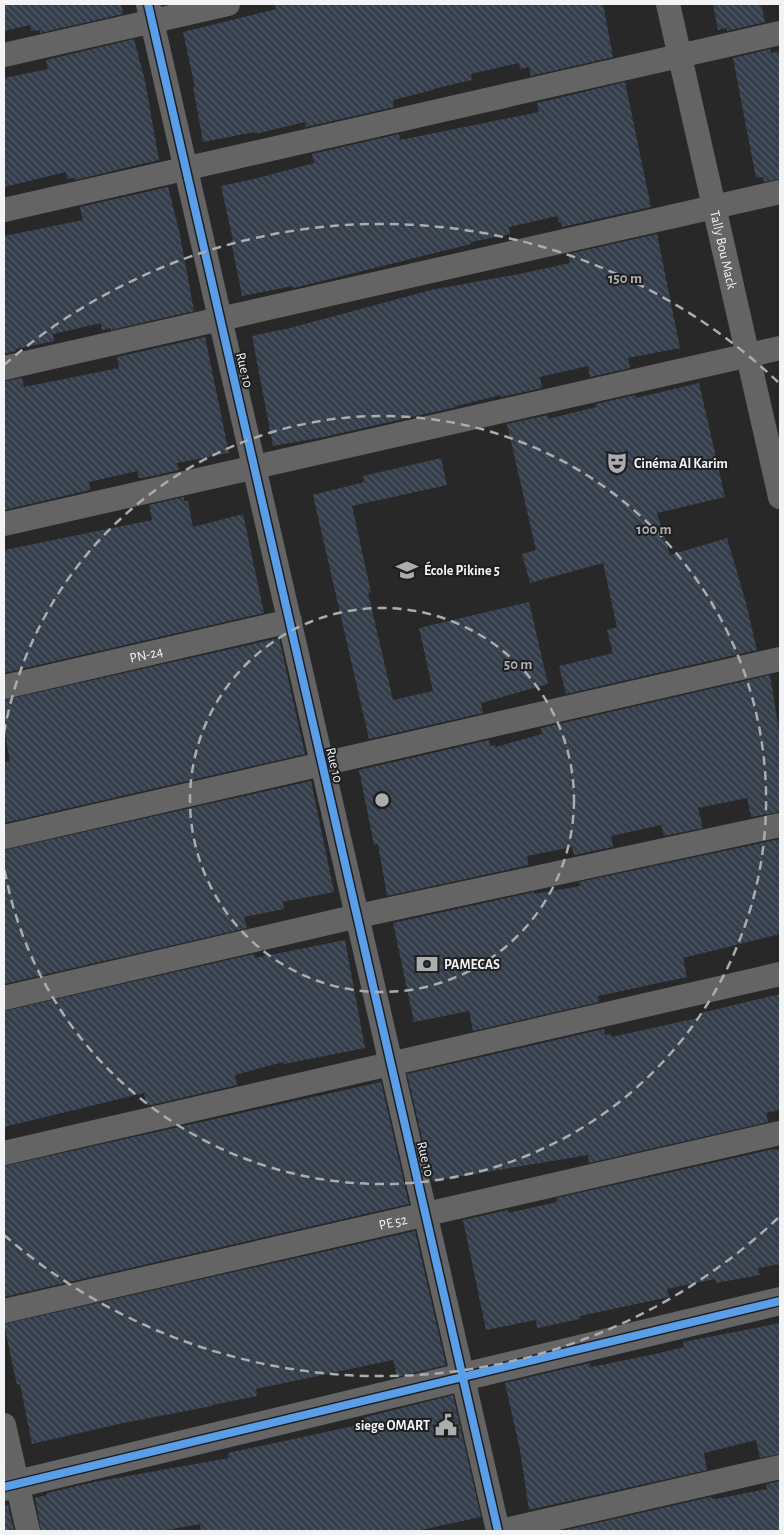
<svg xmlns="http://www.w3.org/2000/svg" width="784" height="1535" font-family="'Alegreya Sans',sans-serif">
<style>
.building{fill:url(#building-back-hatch)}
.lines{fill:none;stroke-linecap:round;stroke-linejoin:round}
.street{stroke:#646464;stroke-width:24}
.secondary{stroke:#666565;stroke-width:28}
.cycleway-casing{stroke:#1d1f21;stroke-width:11}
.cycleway{stroke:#5a9eea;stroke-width:8}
.ring{fill:none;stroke:#abacae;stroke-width:2.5;stroke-dasharray:9 6}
.labels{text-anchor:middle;stroke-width:4;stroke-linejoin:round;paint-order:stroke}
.street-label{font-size:14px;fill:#f2f3f5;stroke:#1d1f21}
.poi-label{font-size:14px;font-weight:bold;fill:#f2f3f5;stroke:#1d1f21;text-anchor:start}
.centre{fill:#abacae;stroke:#1d1f21;stroke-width:2.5}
.ring-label{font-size:15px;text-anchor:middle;font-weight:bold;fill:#abacae;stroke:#1d1f21;stroke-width:4;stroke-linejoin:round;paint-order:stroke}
</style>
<defs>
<pattern id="building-back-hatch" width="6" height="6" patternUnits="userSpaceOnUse" patternTransform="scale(1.25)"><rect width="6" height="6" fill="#343e4b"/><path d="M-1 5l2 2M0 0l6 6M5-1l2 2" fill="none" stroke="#525a66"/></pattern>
</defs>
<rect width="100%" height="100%" fill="#282829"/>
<path class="building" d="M4,4h117l2,10 -83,19v-3l-9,1 -1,-6 -26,6z
M275,4h328l10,53 -82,19 -2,-9 -9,2 -1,-6 -48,11 1,6 -39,9v1l-40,10 1,7 -88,20 -1,-5 -50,12v-2l-52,10 -10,-55h2l-12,-55 93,-23z
M713,4h48l4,18 -38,9v-3l-9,2z
M134,39l11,42 14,79 -84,20 -1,-2 -7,1 -1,-7 -62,15v-109l44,-9 -2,-9z
M770,49l1,4 9,-2v128l-16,3 -1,-5 -7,1 -23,-120z
M625,82l26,125 -89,20 -1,-5h-2l-2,-6 -48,11 1,7 -39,8v2l-177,44 -1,-2 -51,10 -11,-55 2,-1 -12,-54 33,-7 60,-16 -2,-9 87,-20 1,6 139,-28 -2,-9z
M168,187l12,48 14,76 -83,19v-2l-9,2 -1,-7 -48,11 1,7 -38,8v2l-12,3v-118l79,-16 -3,-13z
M657,234l23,114 -52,10 2,10 -40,9 -2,-11 -48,11 2,11 -41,9v-2l-45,11v1l-132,30 -51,9 -21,-110 38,-8 141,-38 93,-17 46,-10 -2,-9z
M205,337l24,116 -52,10 2,7 -36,8h-4l-2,-7 -48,11 1,8 -86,20v-129l18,-3 2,9 95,-19 -2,-11z
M699,383l26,114 -68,16 13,42 57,-17 19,65 11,47 -191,44 -7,-28 54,-13 -6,-23 10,-3 -14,-64 -73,20 -8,-29 14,-4 -29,-126 41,-9v4l48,-12v-3l39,-9 1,3z
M441,458l6,27 -95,21 19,86 -3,1 25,107 40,-9 -14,-63 110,-26 19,82 -67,19 2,10 -114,26 -56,-244 51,-13 -1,-6z
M184,497v4h4l5,26 50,-13 21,99 -260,60v-123l148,-30 -3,-15z
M279,638l26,116 -301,69v-61l6,-1 -6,-31v-30z
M770,675l10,62v75l-29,5 -4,-19 -49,10 5,20 -39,8 -3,-11 -50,11 2,11 -39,8 -2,-8 -45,9 2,9 -142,31 -9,-52 -4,1 -15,-75 130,-30 1,6 5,-1 1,2 46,-13 -1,-6z
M311,781l23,111 -51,10 1,7 -40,8 3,11 -243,56v-134z
M780,839v95l-97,24 4,19 -89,19 1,6 -126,29 -4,-20 -55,11 -21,-99 141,-31v2l46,-8 -1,-4z
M345,940l20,108 -81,16 -1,-2 -48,13 2,10 -90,21 -3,-13 -140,34v-116l250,-57 1,4z
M780,994v116l-14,3 2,9 -179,41 -1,-8 -156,26 -25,-107 197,-45 1,6 6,-1v3l46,-10 45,-10 -1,-4z
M381,1082l28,122 -405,93v-131z
M774,1149v1l6,-1v115l-22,4 2,7 -44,8 -1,-4 -48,10 2,8 -89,19v3l-43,9 -1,-8 -50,10 -23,-110 45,-10v3l49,-11 -1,-4z
M415,1231l31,134 -49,12 -4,-17 -137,29 1,7 -45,9v1l-89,17 -91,21 -12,-60 -3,1 -13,-61z
M780,1323v131l-20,4 -4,-18 -52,13 3,17 -178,40 -9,-60 -15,-67 85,-20 1,4 64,-13 29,-7 -1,-5z
M453,1395l28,122 -65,14h-215l-1,-7 -38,7h-121l-6,-33 12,-3v-2l47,-11 135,-24 -1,-5 135,-29 -1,-6z
M780,1481v50h-219l150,-34 1,2 3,-1 1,1 51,-10 -1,-5z
M8,1505l6,26h-10v-25z"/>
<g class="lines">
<g class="street">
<path d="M148,4l350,1527"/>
<path id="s1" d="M668,4l112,493"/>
<path d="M4,55l224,-51"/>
<path d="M4,210l776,-177"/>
<path d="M4,368l776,-176"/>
<path d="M4,524l776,-176"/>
<path id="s2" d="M4,687l286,-66"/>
<path d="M4,837l776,-178"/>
<path d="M4,998l354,-82 422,-91"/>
<path d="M4,1153l776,-179"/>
<path id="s3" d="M4,1311l776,-178"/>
<path d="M4,1425l24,106"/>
<path d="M501,1531l279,-64"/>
</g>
<path class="secondary" d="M4,1487l776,-186"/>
<g class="cycleway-casing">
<path id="cycleway" d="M148,4l350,1527
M4,1487l776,-186"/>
</g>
<use href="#cycleway" class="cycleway"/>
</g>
<g class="ring">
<circle cx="382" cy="800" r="192"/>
<path d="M4 733A384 384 0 1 1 4 867"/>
<path d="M778 1218A576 576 0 0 1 4 1235M4 365A576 576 0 0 1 778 382"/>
</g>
<defs>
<g id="theatre-bare" transform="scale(1.725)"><path d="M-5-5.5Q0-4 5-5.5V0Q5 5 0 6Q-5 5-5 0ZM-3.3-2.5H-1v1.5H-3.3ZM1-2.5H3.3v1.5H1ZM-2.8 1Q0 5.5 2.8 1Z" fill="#abacae" stroke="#1d1f21" stroke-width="2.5" paint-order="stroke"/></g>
<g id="school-bare" transform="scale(1.725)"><path d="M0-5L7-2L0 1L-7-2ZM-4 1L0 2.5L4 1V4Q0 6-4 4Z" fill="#abacae" stroke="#1d1f21" stroke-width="2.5" paint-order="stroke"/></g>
<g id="bank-bare" transform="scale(1.725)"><path d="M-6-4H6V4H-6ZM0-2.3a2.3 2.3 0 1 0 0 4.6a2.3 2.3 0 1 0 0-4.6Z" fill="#abacae" stroke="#1d1f21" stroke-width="2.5" paint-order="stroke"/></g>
<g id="civic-bare" transform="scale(1.725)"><path d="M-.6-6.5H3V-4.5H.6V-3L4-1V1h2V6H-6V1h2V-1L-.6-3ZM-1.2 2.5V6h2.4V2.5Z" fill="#abacae" stroke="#1d1f21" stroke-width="2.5" paint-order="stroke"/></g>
</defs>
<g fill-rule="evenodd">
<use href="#theatre-bare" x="617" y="463"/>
<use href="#school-bare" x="407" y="570"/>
<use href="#bank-bare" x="427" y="964"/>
<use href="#civic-bare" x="446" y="1425"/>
</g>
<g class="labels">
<g class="street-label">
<text dy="5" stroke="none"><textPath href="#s1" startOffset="252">Tally Bou Mack</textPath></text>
<text transform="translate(245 370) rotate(77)" y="5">Rue 10</text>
<text dy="5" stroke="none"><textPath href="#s2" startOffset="146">PN-24</textPath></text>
<text transform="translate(335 765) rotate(77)" y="5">Rue 10</text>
<text transform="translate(426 1159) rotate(77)" y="5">Rue 10</text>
<text dy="5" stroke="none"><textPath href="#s3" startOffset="399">PE 52</textPath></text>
</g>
<g class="poi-label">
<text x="634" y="468">Cinéma Al Karim</text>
<text x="424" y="575">École Pikine 5</text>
<text x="444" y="969">PAMECAS</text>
<text x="430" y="1430" text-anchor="end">siege OMART</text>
</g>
</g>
<circle cx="382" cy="800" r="8" class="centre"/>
<g class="ring-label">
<text x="625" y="283">150 m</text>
<text x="654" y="534">100 m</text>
<text x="518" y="669">50 m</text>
</g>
<rect width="784" height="1535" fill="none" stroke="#f2f3f5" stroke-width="10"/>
</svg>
